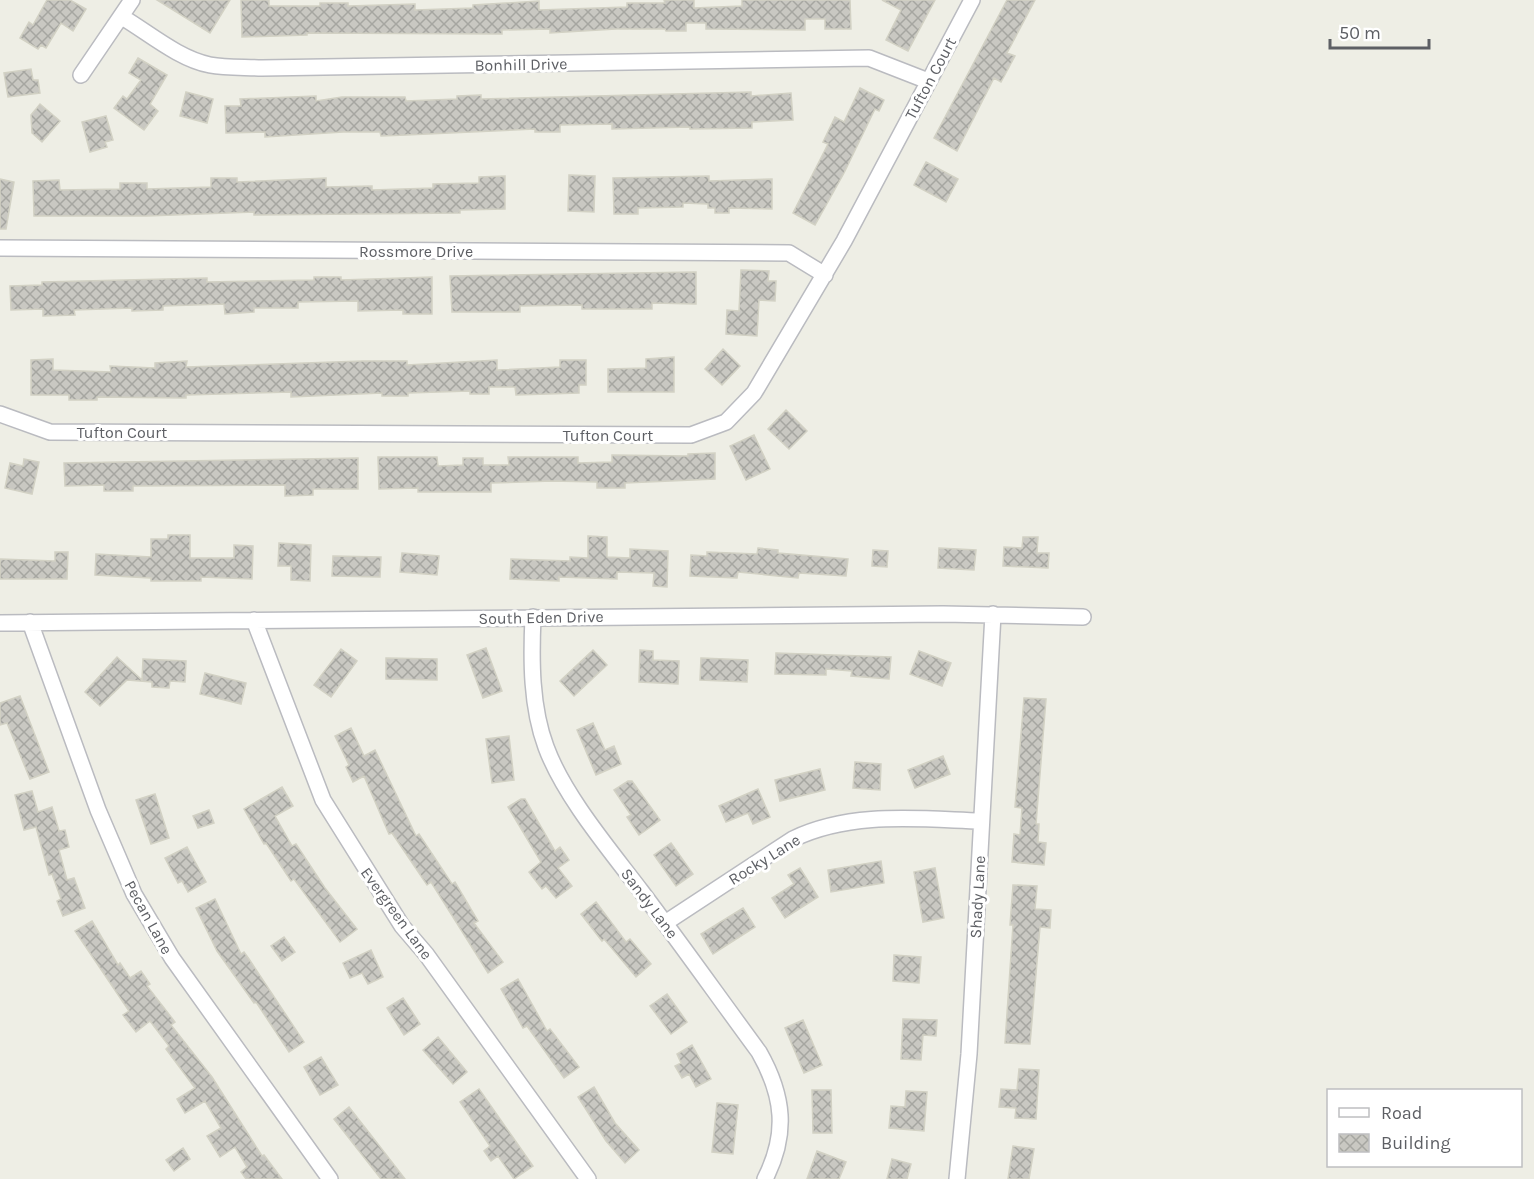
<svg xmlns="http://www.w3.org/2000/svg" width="1534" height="1179" font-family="Karla,sans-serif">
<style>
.building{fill:url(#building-cross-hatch);stroke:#d2d1c4;stroke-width:1.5}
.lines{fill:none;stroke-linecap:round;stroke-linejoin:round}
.minor-casing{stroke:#babbc0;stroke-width:18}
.minor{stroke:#fff;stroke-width:15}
.labels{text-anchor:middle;stroke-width:6;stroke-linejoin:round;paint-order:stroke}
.street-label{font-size:16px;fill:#5d5f64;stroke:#fff}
</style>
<defs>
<pattern id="building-cross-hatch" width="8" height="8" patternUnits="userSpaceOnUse" patternTransform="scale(1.5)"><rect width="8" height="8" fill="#c9c8c2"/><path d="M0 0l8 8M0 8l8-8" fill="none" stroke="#a6a6a1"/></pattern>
</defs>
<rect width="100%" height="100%" fill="#eeeee5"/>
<path class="building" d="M47,0h23l16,9 -13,22 -12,-8 -15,25 -5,-3 -3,4 -18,-11 9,-16 4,3z
M157,0h73l-20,33z
M241,0h28v6h51v-3h28v3l67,-2v6l58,-2v-3l66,-4v9l88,-3v-4h38l-1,-3h30v8l48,-2v-6h108l1,29h-26v-10h-20v11l-99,-1v-6h-20v8h-20l-1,-2h-49l-66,4v-4l-48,1v4l-195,-1v2l-65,2z
M882,0h53l-27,51 -22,-11 15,-30z
M1007,0h28l-28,53 8,3 -14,26 -7,-4 -37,73 -23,-13z
M138,58l29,17 -17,29 8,7 -14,19 -30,-22 9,-12 4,3 14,-19 -12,-7z
M31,69l2,11h5l2,13 -32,4 -4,-24z
M860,88l24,12 -5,11 -4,-2 -31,64 -29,52 -22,-12 35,-69 -5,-2 12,-25 9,5z
M186,92l27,7 -6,24 -27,-7z
M751,92v4l40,-3 2,27 -41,2v6l-62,1v-2l-78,2v-5l-52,1v7h-25v-3l-129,6 -25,1 -1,-4h-37l-78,5v-5l-39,1 -1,-27h16l-1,-7 76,-3v5l26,-4h63l1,4 51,-2v-3l24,-1v4z
M40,104l20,17 -18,21 -10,-9 -1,-18z
M106,116l7,24 -8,2 2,5 -17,5 -8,-30z
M926,162l32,17 -12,23 -32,-17z
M569,175l26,1 -1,36 -26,-1z
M505,176v33l-45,1v3l-206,2v-3l-107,4h-113l-1,-35 26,-1 1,10 60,-1v-6h27v6l64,-2v-9h26v4l89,-4v9l46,-1v4l61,-2v-4l46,-1v-6z
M709,176v5l63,-2v30l-43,-1v5h-14v-5h-7v-4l-25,-1v4l-45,1v6h-24l-1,-36z
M0,179l14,3 -8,47h-6z
M741,270l28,1 -1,10h8l-1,20 -16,-1 -2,36 -31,-2 1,-24 12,1z
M696,272v32l-44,-1v6h-70v-4l-62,1v6h-68l-2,-36z
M314,277h27v3l91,-3v37h-29v-4l-45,1v-10l-60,1v6h-44v4l-29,2 -1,-10 -61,2v4l-31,1v-3l-58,2 1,5 -32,1v-7l-32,1 -1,-24 32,-1v-3l165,-4v4l107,-2z
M723,349l17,17 -18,19 -17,-16z
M674,357v35h-66v-23l38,-1v-9z
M53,359v11l58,2 -1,-6 45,2v-5l32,-2 -1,6 177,-6h44v4l90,-5v10l63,-3v-7h26v25h-7v8l-63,2 -1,-8h-26v7h-19v-3l-62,2v3h-26v-3l-91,4v-5l-105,3v3l-89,-1v3h-28v-5h-38v-35z
M786,410l21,21 -18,18 -21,-20z
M754,435l16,34 -24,11 -16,-34z
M715,453v26l-90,4v5h-28v-6l-45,-1 -61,2v9h-73v-4l-39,1 -1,-32h59l1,9 25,-1v-7h20v7h26l-1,-8h70v6l34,-1v-7l76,1v-2z
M358,458v31h-45v6l-28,1v-11l-152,1v5h-29v-6l-39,1 -1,-23z
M24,459l15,3 -7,32 -27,-6 5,-25 13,3z
M168,535h22v23h44v-13l19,1 -1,33 -51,-2v4h-50v-3l-56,-3 1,-21 55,3v-18h17z
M588,536l19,1v20l23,1v-9l38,2 -1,36 -14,-1 1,-13 -37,-1v7l-58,-2v4l-49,-2 1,-20 59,2v-4l18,1z
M1023,537h15l-1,16h12l-1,15 -45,-2 1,-19 18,1z
M279,543l32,2 -1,36 -19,-1v-14h-13z
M758,548l20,2v3l70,6 -2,17 -47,-3 -1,5 -60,-6 -1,6 -47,-2 1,-21 16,1v-4l50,2z
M939,548l37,2 -2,20 -36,-2z
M873,550l15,1 -1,16 -15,-1z
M55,552h13l-1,27h-67v-20l55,2z
M402,553l37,3 -2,19 -37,-3z
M333,556l48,1 -1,20 -48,-1z
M486,648l16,43 -19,7 -16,-43z
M341,649l16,12 -26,36 -17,-12z
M593,650l14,15 -33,31 -14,-15z
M640,650l13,1v9l26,1 -1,23 -39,-2z
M919,651l32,12 -9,23 -32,-12z
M776,653l115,4 -2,22 -38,-3 1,-5 -26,-2v6l-51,-1z
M117,657l25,23 1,-21 43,2 -1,21 -15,-1 -1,7 -17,-1v-5l-25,-2 -27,26 -15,-14z
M386,658l51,1v21l-51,-1z
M701,658l47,2 -1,22 -47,-2z
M205,673l41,10 -5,21 -41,-10z
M20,696l29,76 -19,7 -23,-56 -7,2v-22z
M1024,698l22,1 -10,125h3l-1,18 8,1 -2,22 -32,-3 2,-28 6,1 2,-27 -7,-1z
M593,723l12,27 9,-4 7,18 -25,11 -19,-45z
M351,728l13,28 11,-6 41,86 3,-2 33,50 3,-2 23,39 -4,2 29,39 -15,11 -57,-91 -4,3 -35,-52 -3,1 -25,-58 -11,6 -7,-15 3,-2 -14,-29z
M509,736l5,44 -22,3 -6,-44z
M943,756l7,18 -35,14 -7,-18z
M855,762l26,2 -1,26 -27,-2z
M820,769l5,21 -45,11 -5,-21z
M628,781h4l28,39 -21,15 -12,-18 4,-2 -17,-25z
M282,787l11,19 -18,10 17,30 4,-2 29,44 32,41 -17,13 -46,-63 -3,2 -25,-38 -2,1 -20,-35z
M758,789l12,28 -17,7 -5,-11 -22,9 -7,-16z
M32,791l6,21 14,-5 7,24 6,-1 4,17 -10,3 8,30 7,-2 11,30 -22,8 -6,-15 4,-2 -9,-25 -3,1 -13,-48 -12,3 -9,-35z
M155,794l14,44 -18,6 -15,-44z
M521,799h4l30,52 5,-4 9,13 -11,8 14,18 -16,12 -10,-12 -4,3 -13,-17 12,-10 -33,-55z
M209,810l5,13 -16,5 -5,-12z
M671,843l22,31 -17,12 -22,-31z
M187,847l19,35 -18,10 -6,-11 -4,2 -13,-25z
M881,861l3,22 -53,9 -3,-22z
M800,868l18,29 -33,21 -13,-20 22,-14 -6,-9z
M935,868l9,50 -21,4 -9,-50z
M1013,885l24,1 -2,23 16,1 -1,18 -10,-1 -10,117 -25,-1 8,-118h-3z
M215,899l26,55 3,-2 5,7 55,83 -15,10 -33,-50 -2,1 -37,-52 -21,-43z
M596,902l30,40 4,-3 21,25 -15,13 -32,-38 -2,2 -21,-27z
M743,908l12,19 -42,27 -12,-20z
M92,921l26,44 2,-2 10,15 11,-7 9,13 -3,2 28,36 -4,3 41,52 50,79 2,-1 18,24h-36l-5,-7 6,-5 -12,-20 -15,10 -13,-21 14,-8 -16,-27 -20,12 -8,-14 18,-11 -29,-39 3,-3 -19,-25 -14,11 -13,-17 6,-4 -54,-80z
M284,937l11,15 -13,9 -11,-15z
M371,950l12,27 -15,7 -6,-11 -12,5 -7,-15z
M894,955l27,2 -2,26 -26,-2z
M518,979l29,52 3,-2 29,38 -15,11 -37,-52 -4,2 -22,-39z
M667,994l20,28 -16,12 -21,-28z
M403,998l17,26 -16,11 -17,-27z
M903,1019l34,1 -1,16 -13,-1 -2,25 -20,-1z
M803,1020l19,45 -18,8 -19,-45z
M438,1037l29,35 -14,12 -30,-34z
M692,1045l19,34 -15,8 -7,-13 -7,4 -7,-12 6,-3 -4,-9z
M321,1057l17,28 -18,10 -16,-28z
M1019,1069l20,1 -3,49 -21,-1 1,-10 -17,-1 2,-18 16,1z
M594,1087l21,36 24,27 -14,13 -19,-22 -28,-44z
M479,1089l54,77 -19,13 -16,-23 -7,5 -7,-10 6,-5 -30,-44z
M812,1090h19l1,43h-19z
M906,1091l21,1 -3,39 -35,-3 2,-22 14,1z
M717,1103l21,2 -5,49 -21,-2z
M349,1107l25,32 31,40h-24l-47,-60z
M1013,1146l21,3 -5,30h-21z
M183,1148l7,11 -16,12 -8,-11z
M817,1151l29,11 -7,17h-32z
M892,1159l19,5 -4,15h-20z"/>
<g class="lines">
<g class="minor-casing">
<path id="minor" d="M122,17c27,16 57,42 88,48 16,3 35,2 52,3l607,-10 59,23
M81,75l51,-75
M0,248l789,5 36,22
M0,414l50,18 641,3 35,-13 28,-29 90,-152 128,-241
M533,617c-2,43 -2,90 13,130 18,49 64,103 95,144 40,53 79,108 118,161 25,44 29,82 6,127
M254,620l69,180 79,126 24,28 162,225
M30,622l68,188 36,84 38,64 158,221
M0,623l943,-9 140,3
M665,923l128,-84c58,-28 125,-20 188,-18
M957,1179l12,-125 24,-440"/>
</g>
<use href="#minor" class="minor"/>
</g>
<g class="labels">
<g class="street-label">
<text transform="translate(521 64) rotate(-1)" y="6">Bonhill Drive</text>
<text transform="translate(930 78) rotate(-62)" y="6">Tufton Court</text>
<text x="416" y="257">Rossmore Drive</text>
<text x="122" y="438">Tufton Court</text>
<text x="608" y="441">Tufton Court</text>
<text transform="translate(541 617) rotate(-1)" y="6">South Eden Drive</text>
<text transform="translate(764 859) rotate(-32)" y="6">Rocky Lane</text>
<text transform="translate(977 897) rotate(-87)" y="6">Shady Lane</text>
<text transform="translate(650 903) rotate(53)" y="6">Sandy Lane</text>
<text transform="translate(397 913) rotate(54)" y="6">Evergreen Lane</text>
<text transform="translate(149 917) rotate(61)" y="6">Pecan Lane</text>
</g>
</g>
<rect x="1327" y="1089" width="195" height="78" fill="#ffffff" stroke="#bebfc1" stroke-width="1.5"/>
<rect x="1339" y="1108" width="30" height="9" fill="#ffffff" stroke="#bebfc1" stroke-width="1.5"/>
<text x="1381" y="1119" font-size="18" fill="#5d5f64">Road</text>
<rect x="1339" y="1134" width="30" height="18" fill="url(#building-cross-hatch)" stroke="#bebfc1" stroke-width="1.5"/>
<text x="1381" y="1149" font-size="18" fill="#5d5f64">Building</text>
<path d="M1330 39v9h99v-9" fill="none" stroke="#5d5f64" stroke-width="3"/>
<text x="1339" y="39" font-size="18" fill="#5d5f64" stroke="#ffffff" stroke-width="4.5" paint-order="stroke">50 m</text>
</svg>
